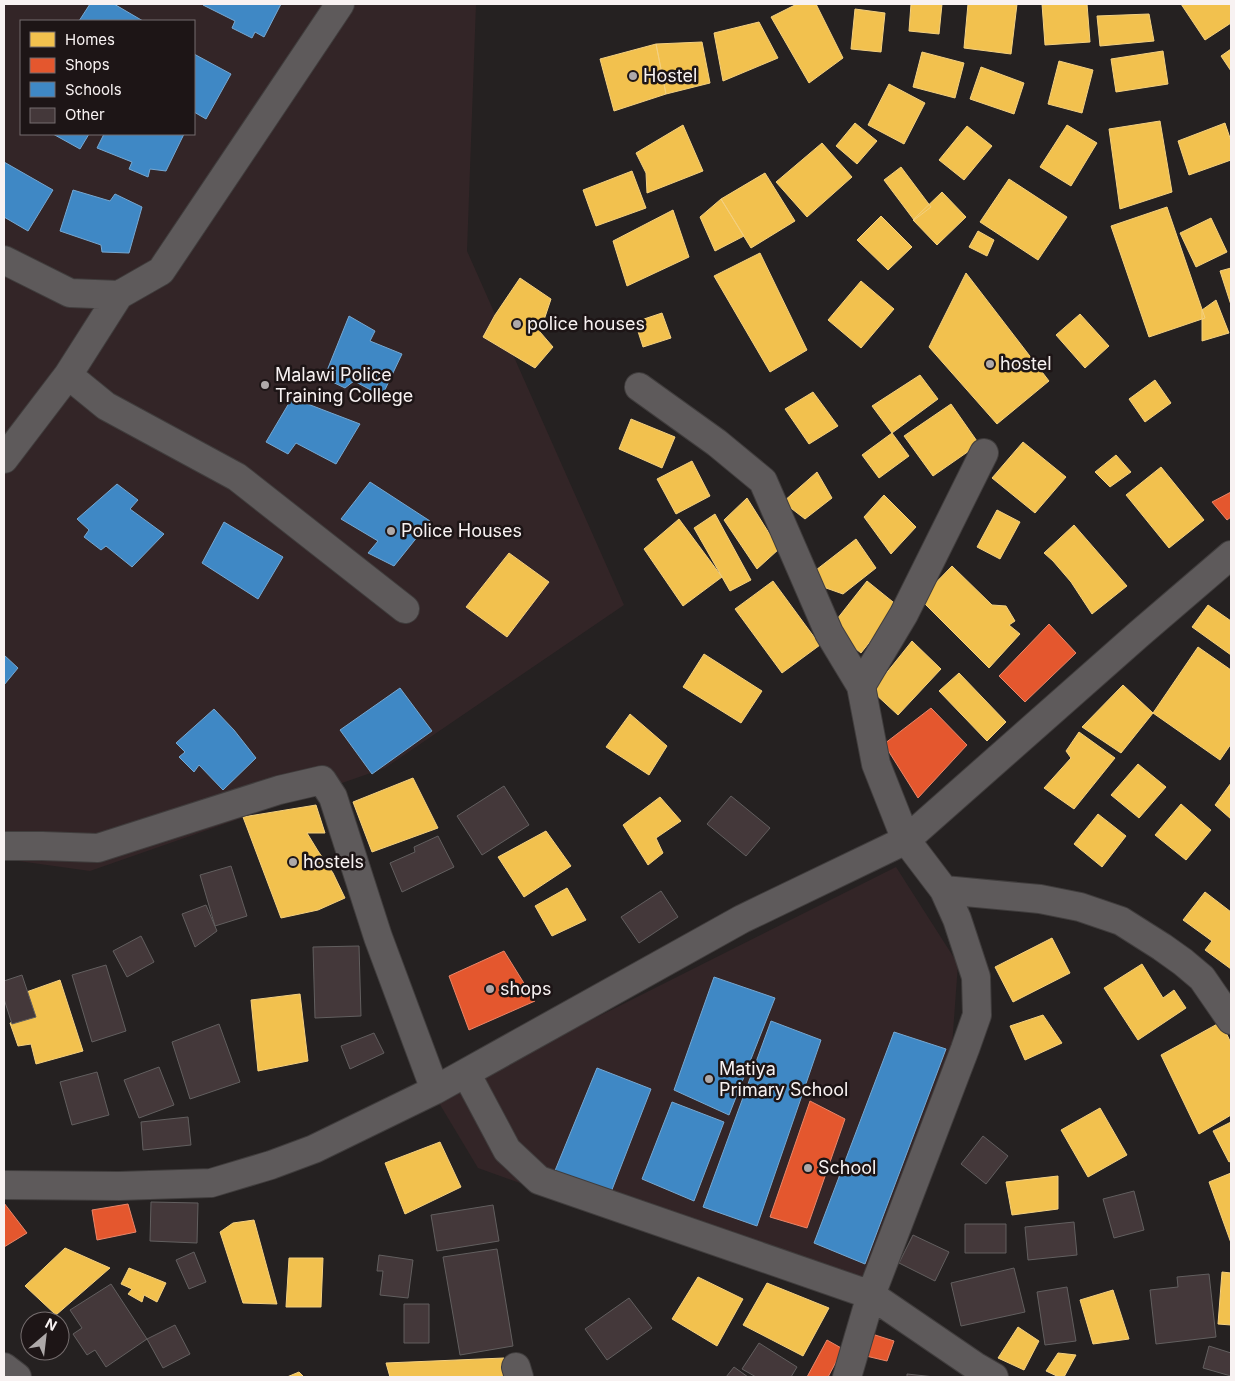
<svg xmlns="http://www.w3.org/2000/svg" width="1235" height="1381" font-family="Inter,sans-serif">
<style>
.built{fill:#332527;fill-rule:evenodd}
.homes{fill:#f2c14e;stroke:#f4d07f}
.shops{fill:#e4572e;stroke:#ea8669}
.schools{fill:#3f88c5;stroke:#76a8d2}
.building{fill:#44383a;stroke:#625f5f}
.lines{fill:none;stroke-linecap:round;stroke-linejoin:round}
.minor-casing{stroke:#403d3d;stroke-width:30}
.minor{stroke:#5e5a5b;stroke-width:28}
.poi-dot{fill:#aea9a9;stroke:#1d1516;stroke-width:2}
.labels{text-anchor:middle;stroke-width:5;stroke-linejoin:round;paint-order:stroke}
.poi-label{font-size:18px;fill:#f8f2f2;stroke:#1d1516;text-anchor:start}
</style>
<rect width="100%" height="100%" fill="#252121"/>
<path class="built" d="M4,4h472l-9,247 157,354 -239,163 -295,103 -86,-12zM21,21h173v113h-173z
M896,867l62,97 -7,96 -94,243 -379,-135 -42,-70z"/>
<path class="homes" d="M797,4h19l27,54 -34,25 -38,-66z
M911,4h31l-3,30 -30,-3z
M968,4h49l-6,50 -47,-6z
M1042,4h45l3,38 -45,3z
M1181,4h50v19l-26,17z
M855,9l30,4 -4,39 -30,-3z
M1149,14l5,27 -54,5 -3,-30z
M759,22l19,36 -55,23 -9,-48z
M702,42l8,41 -44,11 -10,-50z
M656,44l10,50 -52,17 -14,-52z
M1231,49v22l-10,-15z
M1163,51l5,33 -52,8 -5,-33z
M922,52l42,11 -9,35 -42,-11z
M1059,61l34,9 -11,43 -34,-9z
M981,67l43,16 -10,31 -44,-15z
M889,84l36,19 -21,41 -36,-19z
M1160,121l12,71 -52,17 -11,-80z
M855,123l22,18 -20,23 -21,-18z
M1225,123l6,18v19l-42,15 -11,-34z
M683,125l20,46 -56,22 -1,-20 -10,-20z
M1067,125l30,18 -26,43 -31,-19z
M967,126l25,20 -28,34 -25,-20z
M822,143l30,34 -45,40 -31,-35z
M901,167l30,40 -17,13 -30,-40z
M632,171l14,37 -50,18 -13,-36z
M765,173l30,48 -44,27 -30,-49z
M1009,179l58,38 -29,43 -58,-38z
M942,192l24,25 -29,28 -24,-25z
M721,199l23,37 -29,15 -15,-34z
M1167,207l38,111 -56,19 -38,-111z
M673,210l16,47 -62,29 -14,-45z
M881,216l31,31 -24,23 -31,-30z
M1211,218l16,34 -31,15 -16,-34z
M978,231l16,9 -7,16 -18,-9z
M760,253l47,97 -37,22 -56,-96z
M1231,268v37l-11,-34z
M966,273l83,108 -52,43 -68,-77z
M520,278l31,21 -11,33 13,15 -18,21 -52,-31 12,-22z
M861,281l33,28 -33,39 -33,-28z
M1216,300l13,33 -27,8v-31z
M662,313l9,25 -28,9 -8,-25z
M1080,314l29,32 -24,22 -29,-33z
M920,375l18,24 -46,34 -20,-27z
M1155,380l16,23 -26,19 -16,-23z
M813,392l25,34 -29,18 -24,-35z
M951,404l28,40 -46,32 -29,-40z
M631,419l44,18 -13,31 -43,-19z
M892,433l17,23 -30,22 -17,-23z
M1023,442l43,35 -31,36 -43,-35z
M1116,455l15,17 -21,15 -15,-15z
M692,461l18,35 -34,18 -19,-35z
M1161,467l43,53 -35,28 -43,-53z
M817,472l15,26 -27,21 -22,-17z
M884,495l32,32 -25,27 -27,-37z
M747,498l32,51 -22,20 -33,-49z
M997,510l23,12 -20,37 -23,-12z
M715,514l36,66 -21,11 -36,-63z
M679,519l43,58 -39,29 -39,-57z
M1074,525l53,61 -35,28 -21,-32 -18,-21 -9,-8z
M856,539l20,29 -33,26 -17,-6 -10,-18z
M509,553l40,29 -42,55 -41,-30z
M952,566l40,39 14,1 9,15 -6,4 11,9 -31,34 -69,-69z
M773,581l47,64 -38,28 -47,-64z
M867,581l31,25 -37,47 -31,-25z
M1208,605l23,16v34l-39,-28z
M912,641l29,28 -43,46 -26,-24z
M1198,647l33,23v74l-11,16 -67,-47z
M704,654l58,37 -21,32 -58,-36z
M959,673l47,49 -19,19 -48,-50z
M1123,685l30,28 -32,40 -39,-26z
M630,714l37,32 -18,29 -43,-28z
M1079,732l36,26 -41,51 -30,-21 27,-30 -5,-7z
M1138,764l28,23 -27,31 -28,-23z
M413,778l25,50 -66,24 -19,-50z
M1231,783v36l-16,-14z
M660,797l21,24 -25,17 7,15 -15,12 -25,-40z
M1181,804l30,26 -25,30 -31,-25z
M316,805l9,28h-18l11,18 15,22 12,25 -27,12 -37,8 -38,-101z
M1098,814l28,22 -24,31 -28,-23z
M546,831l25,35 -47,31 -26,-40z
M567,888l19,32 -34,16 -17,-30z
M1205,892l26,20v57l-26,-19 7,-9 -29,-21z
M1052,938l18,35 -57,29 -18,-35z
M1142,964l21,34 11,-8 12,18 -48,32 -34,-52z
M60,980l23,71 -47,13 -5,-20 -13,2 -8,-23 17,-4 -9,-24z
M300,994l8,67 -50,10 -7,-71z
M1043,1015l19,28 -37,17 -15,-34z
M1221,1022l10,21v72l-32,19 -38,-79z
M1100,1108l27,47 -39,22 -27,-47z
M1231,1122v39l-2,1 -16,-31z
M440,1142l21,45 -56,27 -20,-51z
M1231,1173v70l-22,-61z
M1058,1176v33l-46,6 -6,-33z
M254,1220l23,84 -34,-1 -23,-71 13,-9z
M65,1248l45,20 -54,47 -31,-29z
M289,1258h34l-2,49h-35z
M129,1268l37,15 -9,19 -13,-7 -2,7 -14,-8 4,-5 -11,-5z
M1222,1272l9,1v52l-13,-1z
M698,1277l45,22 -26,47 -45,-27z
M767,1283l62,25 -26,48 -60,-31z
M1113,1290l16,49 -36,5 -13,-44z
M1018,1327l21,14 -15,29 -26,-12z
M1058,1353l18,2 -12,22h-5l-13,-6z
M504,1358l3,19h-117l-4,-14z
M299,1372l5,5h-17z"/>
<path class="shops" d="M1231,492v25l-4,3 -15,-18z
M1049,624l27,29 -51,49 -26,-26z
M931,708l36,37 -49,53 -34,-54z
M504,951l31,50 -66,29 -20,-54z
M810,1101l35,18 -38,109 -37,-11z
M4,1203l23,30 -23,14z
M128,1204l8,28 -39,8 -5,-30z
M872,1334l22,7 -7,20 -21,-5z
M827,1340l16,9 -15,28h-21z"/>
<path class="schools" d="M90,4h24l29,17h-64z
M204,4h77l-17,33 -9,-5 -3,6 -20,-10 3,-7 -32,-16z
M194,54l37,20 -25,45 -12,-7z
M53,134h36l-9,15z
M104,134h80l-18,37 -16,-2 -2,8 -19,-8 3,-7 -35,-14z
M4,162l49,28 -25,41 -24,-14z
M73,190l37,11 5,-7 27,13 -13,46 -27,-1 -1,-7 -41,-14z
M349,316l26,15 -5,10 32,13 -20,42 -28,-15 -9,7 -21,-10z
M292,398l68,26 -24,40 -40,-21 -8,11 -22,-12z
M370,482l60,39 -36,45 -26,-13 10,-12 -37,-22z
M117,484l21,16 -8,9 34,25 -32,33 -26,-21 -5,4 -17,-13 5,-7 -12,-11z
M224,522l59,35 -25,42 -56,-36z
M4,655l14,13 -14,17z
M400,688l32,43 -60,43 -32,-44z
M214,709l20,21 22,28 -33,32 -24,-25 -5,7 -15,-15 6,-5 -9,-9z
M714,977l61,21 -46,117 -55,-25z
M771,1021l50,19 -64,186 -54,-19z
M894,1032l52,17 -81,215 -51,-21z
M597,1068l54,21 -43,111 -56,-22z
M672,1102l52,20 -30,79 -52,-22z"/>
<path class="building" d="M504,786l25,39 -47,30 -25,-39z
M731,796l39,32 -24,28 -39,-32z
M438,836l16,31 -52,25 -12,-29 25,-11 -1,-5z
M231,866l16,50 -32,10 -15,-51z
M661,891l17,26 -39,26 -18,-26z
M206,905l11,26 -22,16 -13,-33z
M141,936l13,26 -27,15 -14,-26z
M359,946l2,70 -46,2 -2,-71z
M106,965l20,66 -34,11 -20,-67z
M22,975l14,42 -24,7 -8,-25v-18z
M219,1024l21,58 -50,17 -18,-57z
M374,1033l10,20 -34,16 -9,-23z
M159,1067l15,38 -35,13 -15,-38z
M97,1072l12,43 -37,10 -12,-43z
M188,1117l3,28 -48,5 -2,-28z
M983,1136l25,20 -22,28 -25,-20z
M1134,1191l10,39 -30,8 -11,-39z
M151,1202l47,1 -1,40 -47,-2z
M493,1205l6,36 -62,10 -6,-36z
M1074,1222l3,33 -49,5 -3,-33z
M965,1224h41v29h-41z
M913,1235l36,17 -14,29 -36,-18z
M497,1249l16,97 -53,9 -17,-98z
M194,1252l12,30 -17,7 -13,-29z
M379,1255l34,5 -5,38 -28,-3 3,-24h-6z
M1014,1268l11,44 -64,14 -10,-43z
M1209,1274l7,63 -60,7 -6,-54 28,-3 -1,-10z
M111,1284l36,55 -41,28 -11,-17 -8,5 -14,-21 9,-6 -12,-18z
M1067,1287l9,54 -31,4 -8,-53z
M629,1298l23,30 -45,32 -22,-31z
M404,1304h25v39h-25z
M175,1325l15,29 -27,14 -16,-29z
M759,1343l38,24 -6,10h-35l-14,-8z
M1209,1346l22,7v23l-28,-8z
M734,1367l14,10h-22z
M907,1374l28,3h-28z"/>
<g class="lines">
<g class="minor-casing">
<path id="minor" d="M4,260l66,33 49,2 -51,80 38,31 131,71 168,132
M119,295l42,-24 179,-267
M639,387l78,56 46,38 66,152 32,53 15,78 30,76 38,50 13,29 19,58 1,38 -12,34 -94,246 -24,82
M4,459l64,-84
M861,686l43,-72 80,-161
M4,846h38l56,2 181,-58 43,-10 11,17 45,140 57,153
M944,890l96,9 40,8 41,14 41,26 21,15 19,16 29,42
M466,1073l41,77 32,30 332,115 104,71 19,11
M4,1185l115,1 92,-3 60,-18 43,-16 121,-59 307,-171 164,-79 233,-206 92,-79
M4,1367l13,10
M516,1367l3,10"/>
</g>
<use href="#minor" class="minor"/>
</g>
<g class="poi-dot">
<circle cx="633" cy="76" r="5"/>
<circle cx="517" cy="324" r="5"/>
<circle cx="990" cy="364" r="5"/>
<circle cx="265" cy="385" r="5"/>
<circle cx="391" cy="531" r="5"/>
<circle cx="293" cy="862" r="5"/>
<circle cx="490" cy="989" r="5"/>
<circle cx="709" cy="1079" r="5"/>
<circle cx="808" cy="1168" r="5"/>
</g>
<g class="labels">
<g class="poi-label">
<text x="643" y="82">Hostel</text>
<text x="527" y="330">police houses</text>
<text x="1000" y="370">hostel</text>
<text x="275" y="381">Malawi Police<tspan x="275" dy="21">Training College</tspan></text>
<text x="401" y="537">Police Houses</text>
<text x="303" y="868">hostels</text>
<text x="500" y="995">shops</text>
<text x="719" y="1075">Matiya<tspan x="719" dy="21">Primary School</tspan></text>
<text x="818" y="1174">School</text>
</g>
</g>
<rect width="1235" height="1381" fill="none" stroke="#f8f2f2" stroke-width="10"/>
<rect x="20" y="20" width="175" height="115" fill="#1d1516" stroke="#756d6e"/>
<rect x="30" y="32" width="25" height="15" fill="#f2c14e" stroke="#756d6e"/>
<text x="65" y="45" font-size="15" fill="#f8f2f2">Homes</text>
<rect x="30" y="58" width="25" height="15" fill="#e4572e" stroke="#756d6e"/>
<text x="65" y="70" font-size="15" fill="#f8f2f2">Shops</text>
<rect x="30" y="82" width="25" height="15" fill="#3f88c5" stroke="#756d6e"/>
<text x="65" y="95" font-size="15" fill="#f8f2f2">Schools</text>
<rect x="30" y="108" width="25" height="15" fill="#44383a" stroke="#756d6e"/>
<text x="65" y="120" font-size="15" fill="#f8f2f2">Other</text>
<g transform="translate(45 1336) rotate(28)"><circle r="24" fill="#1d1516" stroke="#756d6e"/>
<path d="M0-4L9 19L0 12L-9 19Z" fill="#aea9a9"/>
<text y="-8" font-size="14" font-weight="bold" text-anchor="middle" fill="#f8f2f2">N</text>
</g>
</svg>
